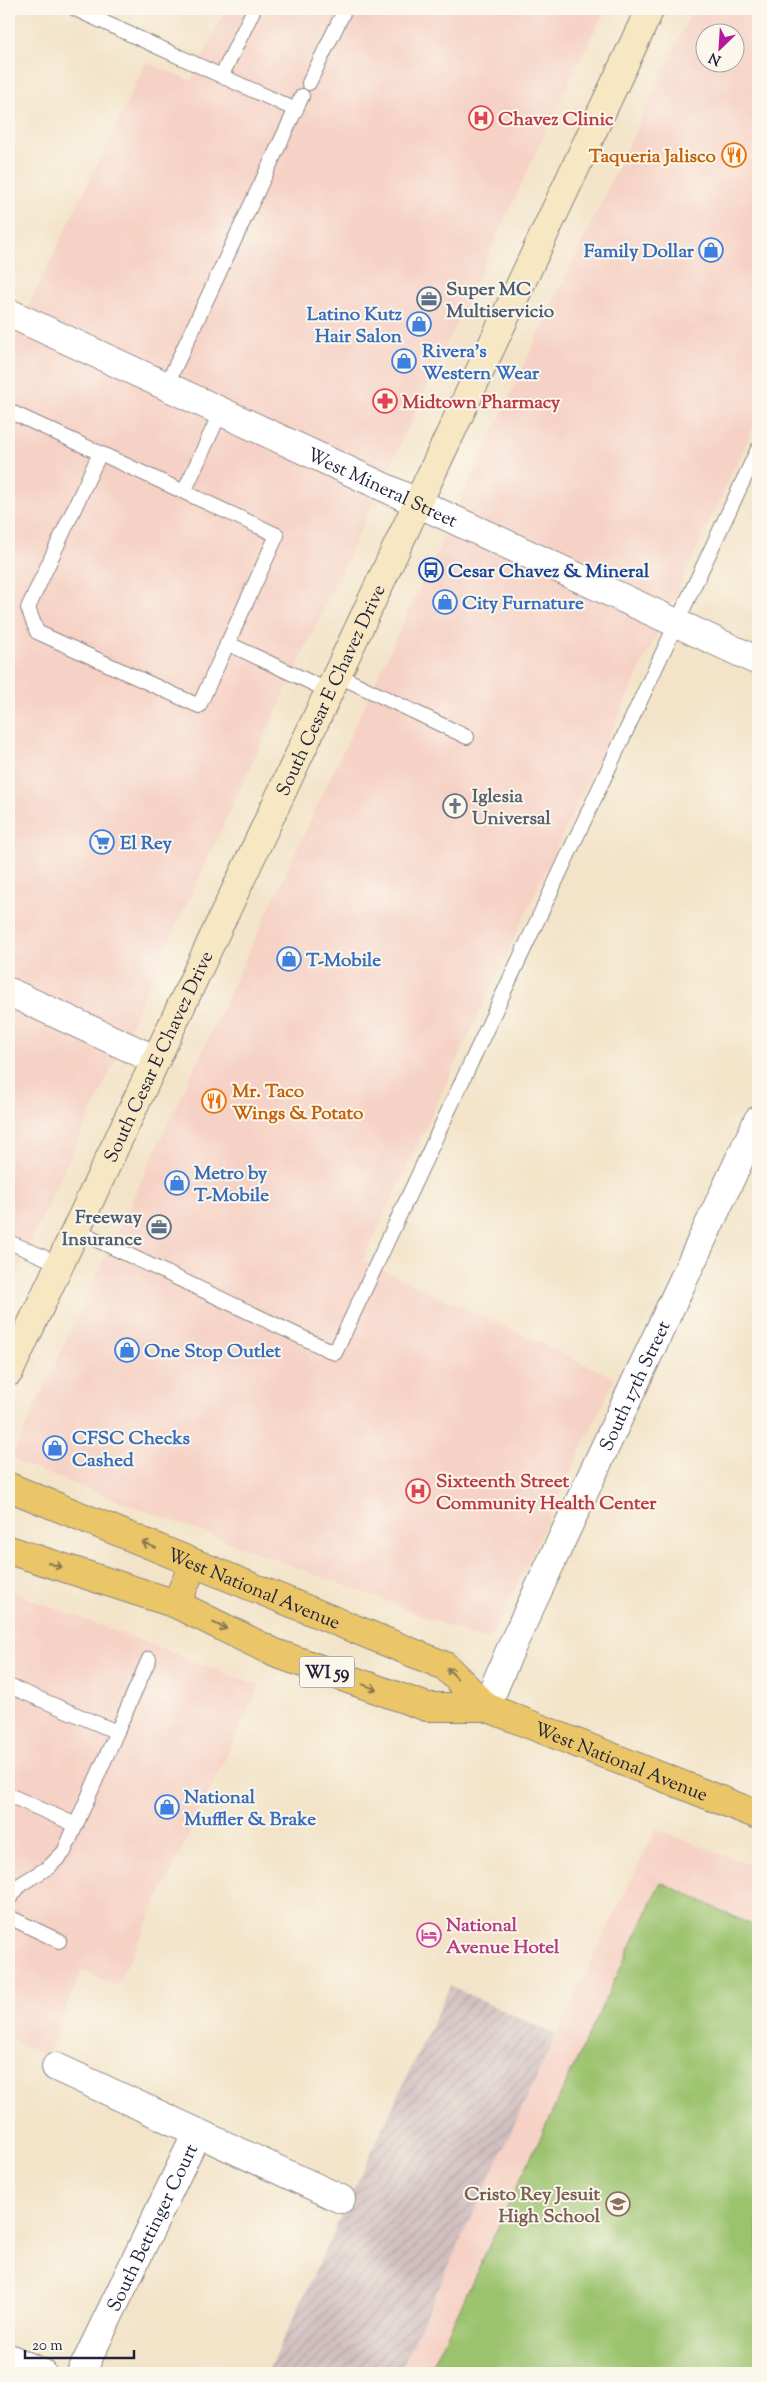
<svg xmlns="http://www.w3.org/2000/svg" width="767" height="2382" font-family="'Sorts Mill Goudy',serif">
<style>
.built{fill:#f6d1c5;fill-rule:evenodd}
.industrial{fill:url(#industrial-furrows)}
.pitch{fill:#9bc36e;stroke:#5e7254}
.lines{fill:none;stroke-linecap:round;stroke-linejoin:round}
.service-casing{stroke:#8a8382;stroke-width:16}
.minor-casing{stroke:#8a8382;stroke-width:30}
.secondary-casing{stroke:#8a8382;stroke-width:30}
.primary-casing{stroke:#8a8382;stroke-width:30}
.service{stroke:#fff;stroke-width:14}
.minor{stroke:#fff;stroke-width:28}
.secondary{stroke:#f7e8c3;stroke-width:28}
.primary{stroke:#eac669;stroke-width:28}
.oneway{stroke:#867452}
.labels{text-anchor:middle;stroke-width:4;stroke-linejoin:round;paint-order:stroke}
.shield{fill:#fbf7ec;stroke:#636270;stroke-width:1}
.shield-label{font-size:18px;font-weight:bold;fill:#22223b}
.health-label{font-size:19px;font-weight:bold;fill:#be3a42;stroke:#fbf7ec;text-anchor:start}
.food-label{font-size:19px;font-weight:bold;fill:#c56008;stroke:#fbf7ec;text-anchor:end}
.shop-label{font-size:19px;font-weight:bold;fill:#366cbe;stroke:#fbf7ec;text-anchor:start}
.service-label{font-size:19px;font-weight:bold;fill:#4e5e75;stroke:#fbf7ec;text-anchor:start}
.street-label{font-size:19px;fill:#22223b;stroke:#fbf7ec}
.transit-label{font-size:19px;font-weight:bold;fill:#164399;stroke:#fbf7ec;text-anchor:start}
.worship-label{font-size:19px;font-weight:bold;fill:#5b616d;stroke:#fbf7ec;text-anchor:start}
.hotel-label{font-size:19px;font-weight:bold;fill:#b23c85;stroke:#fbf7ec;text-anchor:start}
.education-label{font-size:19px;font-weight:bold;fill:#785e54;stroke:#fbf7ec;text-anchor:end}
</style>
<defs>
<pattern id="industrial-furrows" width="10" height="10" patternUnits="userSpaceOnUse" patternTransform="scale(1.25)"><rect width="10" height="10" fill="#d1bfbf"/><path d="M-1 1l2-2M0 10L10 0M9 11l2-2" fill="none" stroke="#b3a4a5"/></pattern>
</defs>
<rect width="100%" height="100%" fill="#fbf7ec"/>
<filter id="ink" filterUnits="userSpaceOnUse"><feTurbulence type="fractalNoise" baseFrequency=".02" numOctaves="2"/><feDisplacementMap in="SourceGraphic" scale="10" xChannelSelector="R" yChannelSelector="G"/><feConvolveMatrix kernelMatrix="1 2 1 2 8 2 1 2 1" color-interpolation-filters="sRGB"/></filter>
<filter id="wash" filterUnits="userSpaceOnUse"><feTurbulence type="fractalNoise" baseFrequency=".0096" numOctaves="4" result="noise"/><feDisplacementMap in="SourceGraphic" scale="20" xChannelSelector="R" yChannelSelector="G"/><feGaussianBlur stdDeviation="1.12" result="paint"/><feColorMatrix in="noise" values="0 0 0 0 0 0 0 0 0 0 0 0 0 0 0 0 0 1.4 0 .05"/><feComposite in="paint" operator="in"/></filter>
<g filter="url(#wash)">
<rect width="100%" height="100%" fill="#f3e4c9"/>
<path class="built" d="M226,9h379l-37,75 -421,905 -51,114 -87,184v-939l137,-286 45,19z
M693,9h65v409l-395,843 252,117 -121,255 -7,6 -10,-1 -78,-32 -367,-138 -14,-6 -5,-8 539,-1148zM704,32h30v30h-30z
M9,1591l249,94 -3,11 -138,290 -34,-16 -15,32 -21,55 -38,-19z
M656,1829l102,39v505h-359l157,-338z"/>
<path class="industrial" d="M450,1986l106,49 -157,338h-132z"/>
<path class="pitch" d="M661,1882l97,46v445h-329z"/>
</g>
<g filter="url(#ink)">
<g class="lines">
<g class="service-casing">
<path id="service" d="M75,9l221,101
M222,75l32,-66
M309,83l36,-74
M166,386l136,-290
M9,411l268,124 -78,171 -162,-74 -9,-24 72,-155
M184,492l37,-81
M227,643l102,48
M337,675l130,62
M76,1230l259,123 423,-904
M9,1242l51,22
M9,1686l108,46
M9,1795l67,30
M9,1899l12,-15 28,-17 15,-15 85,-193
M9,1917l50,24"/>
</g>
<g class="minor-casing">
<g id="minor">
<path id="s1" d="M9,313l749,348"/>
<path d="M9,992l147,68"/>
<path id="s2" d="M486,1707l25,-59 247,-528"/>
<path d="M56,2067l285,132"/>
<path d="M9,2358l33,15"/>
<path id="s3" d="M81,2373l116,-240"/>
</g>
</g>
<g class="secondary-casing">
<g id="secondary">
<path id="s4" d="M9,1372l641,-1363"/>
</g>
</g>
<g class="primary-casing">
<g id="primary">
<path id="s5" d="M9,1487l436,179 41,41"/>
<path id="s6" d="M9,1550l167,54 99,49 152,54h59l272,108"/>
<path d="M176,1604l18,-41"/>
</g>
</g>
<use href="#service" class="service"/>
<use href="#minor" class="minor"/>
<use href="#secondary" class="secondary"/>
<use href="#primary" class="primary"/>
</g>
<defs><path id="oneway-shaft" d="M-6 0H5M1.5-3L5.5 0L1.5 3" fill="none" stroke-width="1.6" stroke-linecap="round" stroke-linejoin="round" transform="scale(1.25)"/></defs>
<g class="oneway">
<use href="#oneway-shaft" transform="translate(149 1545) rotate(-158)"/>
<use href="#oneway-shaft" transform="translate(55 1565) rotate(18)"/>
<use href="#oneway-shaft" transform="translate(220 1626) rotate(26)"/>
<use href="#oneway-shaft" transform="translate(452 1673) rotate(-134)"/>
<use href="#oneway-shaft" transform="translate(370 1687) rotate(20)"/>
</g>
</g>
<defs>
<g id="hospital-ring" transform="scale(1.25)"><circle r="9.5" fill="#fbf7ec" stroke="#e0444e" stroke-width="1.5"/><path d="M-5-5h3v3.5h4V-5h3V5h-3V1.5h-4V5h-3Z" fill="#e0444e"/></g>
<g id="restaurant-ring" transform="scale(1.25)"><circle r="9.5" fill="#fbf7ec" stroke="#e8710a" stroke-width="1.5"/><path d="M-5-6h1v4h1v-4h1v4h1v-4h1v5L-1.5 .5V6h-2V.5L-5-1ZM5-6V6H3V1.5H1.5Q1.5-4 5-6Z" fill="#e8710a"/></g>
<g id="shop-ring" transform="scale(1.25)"><circle r="9.5" fill="#fbf7ec" stroke="#3f7fe0" stroke-width="1.5"/><path d="M-5-2.5h2.3a2.7 3.5 0 0 1 5.4 0H5L5.5 6h-11ZM-1.5-2.5h3a1.5 2.3 0 0 0-3 0Z" fill="#3f7fe0"/></g>
<g id="office-ring" transform="scale(1.25)"><circle r="9.5" fill="#fbf7ec" stroke="#5c6f8a" stroke-width="1.5"/><path d="M-6-3h4V-5.5h4V-3h4V5H-6ZM-1-4.5V-3h2v-1.5ZM-6 0V1H6V0Z" fill="#5c6f8a"/></g>
<g id="pharmacy-ring" transform="scale(1.25)"><circle r="9.5" fill="#fbf7ec" stroke="#e0444e" stroke-width="1.5"/><path d="M-2-6h4v4h4v4h-4v4h-4v-4h-4v-4h4Z" fill="#e0444e"/></g>
<g id="bus-ring" transform="scale(1.25)"><circle r="9.5" fill="#fbf7ec" stroke="#1a4fb4" stroke-width="1.5"/><path d="M-5-6H5V4H4V6H2V4H-2V6H-4V4H-5ZM-3.5-4V0h7V-4ZM-3.5 1.2v1.5H-2V1.2ZM2 1.2v1.5H3.5V1.2Z" fill="#1a4fb4"/></g>
<g id="church-ring" transform="scale(1.25)"><circle r="9.5" fill="#fbf7ec" stroke="#6b7280" stroke-width="1.5"/><path d="M-1.2-6h2.4v3.5h3.3v2.4h-3.3V6h-2.4V-.1h-3.3v-2.4h3.3Z" fill="#6b7280"/></g>
<g id="supermarket-ring" transform="scale(1.25)"><circle r="9.5" fill="#fbf7ec" stroke="#3f7fe0" stroke-width="1.5"/><path d="M-6-5.5h2.5l.6 2H6L4.5 2H-2.5L-4.4-4H-6ZM-1.5 3.2a1.3 1.3 0 1 0 .1 0ZM3 3.2a1.3 1.3 0 1 0 .1 0Z" fill="#3f7fe0"/></g>
<g id="hotel-ring" transform="scale(1.25)"><circle r="9.5" fill="#fbf7ec" stroke="#d1479c" stroke-width="1.5"/><path d="M-6-4.5h1.5V1H6V5H4.5V3h-9V5H-6ZM-4 0a1.8 1.8 0 1 1 3.6 0ZM.5 0V-2.5h3Q6-2.5 6 0Z" fill="#d1479c"/></g>
<g id="school-ring" transform="scale(1.25)"><circle r="9.5" fill="#fbf7ec" stroke="#8d6e63" stroke-width="1.5"/><path d="M0-5L7-2L0 1L-7-2ZM-4 1L0 2.5L4 1V4Q0 6-4 4Z" fill="#8d6e63"/></g>
</defs>
<g fill-rule="evenodd">
<use href="#hospital-ring" x="481" y="118"/>
<use href="#restaurant-ring" x="734" y="155"/>
<use href="#shop-ring" x="711" y="250"/>
<use href="#office-ring" x="429" y="299"/>
<use href="#shop-ring" x="419" y="324"/>
<use href="#shop-ring" x="404" y="361"/>
<use href="#pharmacy-ring" x="385" y="401"/>
<use href="#bus-ring" x="431" y="570"/>
<use href="#shop-ring" x="445" y="602"/>
<use href="#church-ring" x="455" y="806"/>
<use href="#supermarket-ring" x="102" y="842"/>
<use href="#shop-ring" x="289" y="959"/>
<use href="#restaurant-ring" x="214" y="1101"/>
<use href="#shop-ring" x="177" y="1183"/>
<use href="#office-ring" x="159" y="1227"/>
<use href="#shop-ring" x="127" y="1350"/>
<use href="#shop-ring" x="55" y="1448"/>
<use href="#hospital-ring" x="418" y="1491"/>
<use href="#shop-ring" x="167" y="1807"/>
<use href="#hotel-ring" x="429" y="1935"/>
<use href="#school-ring" x="618" y="2204"/>
</g>
<g class="labels">
<rect class="shield" x="299.5" y="1656.5" width="55" height="31" rx="4"/>
<g class="shield-label">
<text x="327" y="1678">WI 59</text>
</g>
<g class="health-label">
<text x="498" y="125">Chavez Clinic</text>
<text x="402" y="408">Midtown Pharmacy</text>
<text x="436" y="1487">Sixteenth Street<tspan x="436" dy="22">Community Health Center</tspan></text>
</g>
<g class="food-label">
<text x="716" y="162">Taqueria Jalisco</text>
<text x="232" y="1097" text-anchor="start">Mr. Taco<tspan x="232" dy="22">Wings &amp; Potato</tspan></text>
</g>
<g class="shop-label">
<text x="694" y="257" text-anchor="end">Family Dollar</text>
<text x="402" y="320" text-anchor="end">Latino Kutz<tspan x="402" dy="22">Hair Salon</tspan></text>
<text x="422" y="357">Rivera's<tspan x="422" dy="22">Western Wear</tspan></text>
<text x="462" y="609">City Furnature</text>
<text x="120" y="849">El Rey</text>
<text x="306" y="966">T-Mobile</text>
<text x="194" y="1179">Metro by<tspan x="194" dy="22">T-Mobile</tspan></text>
<text x="144" y="1357">One Stop Outlet</text>
<text x="72" y="1444">CFSC Checks<tspan x="72" dy="22">Cashed</tspan></text>
<text x="184" y="1803">National<tspan x="184" dy="22">Muffler &amp; Brake</tspan></text>
</g>
<g class="service-label">
<text x="446" y="295">Super MC<tspan x="446" dy="22">Multiservicio</tspan></text>
<text x="142" y="1223" text-anchor="end">Freeway<tspan x="142" dy="22">Insurance</tspan></text>
</g>
<g class="street-label">
<text dy="7" stroke="none"><textPath href="#s1" startOffset="412">West Mineral Street</textPath></text>
<text dy="7" stroke="none"><textPath href="#s4" startOffset="754">South Cesar E Chavez Drive</textPath></text>
<text dy="7" stroke="none"><textPath href="#s4" startOffset="349">South Cesar E Chavez Drive</textPath></text>
<text dy="7" stroke="none"><textPath href="#s2" startOffset="354">South 17th Street</textPath></text>
<text dy="7" stroke="none"><textPath href="#s5" startOffset="265">West National Avenue</textPath></text>
<text dy="7" stroke="none"><textPath href="#s6" startOffset="652">West National Avenue</textPath></text>
<text dy="7" stroke="none"><textPath href="#s3" startOffset="162">South Bettinger Court</textPath></text>
</g>
<g class="transit-label">
<text x="448" y="577">Cesar Chavez &amp; Mineral</text>
</g>
<g class="worship-label">
<text x="472" y="802">Iglesia<tspan x="472" dy="22">Universal</tspan></text>
</g>
<g class="hotel-label">
<text x="446" y="1931">National<tspan x="446" dy="22">Avenue Hotel</tspan></text>
</g>
<g class="education-label">
<text x="600" y="2200">Cristo Rey Jesuit<tspan x="600" dy="22">High School</tspan></text>
</g>
</g>
<rect width="767" height="2382" fill="none" stroke="#fbf7ec" stroke-width="30"/>
<g transform="translate(720 48) rotate(205)"><circle r="24" fill="#fbf7ec" stroke="#a4a2a5"/>
<path d="M0-4L9 19L0 12L-9 19Z" fill="#b5179e"/>
<text y="-8" font-size="14" font-weight="bold" text-anchor="middle" fill="#22223b">N</text>
</g>
<path d="M25 2350v8h109v-8" fill="none" stroke="#22223b" stroke-width="2.5"/>
<text x="32" y="2350" font-size="15" fill="#22223b" stroke="#fbf7ec" stroke-width="4" paint-order="stroke">20 m</text>
</svg>
